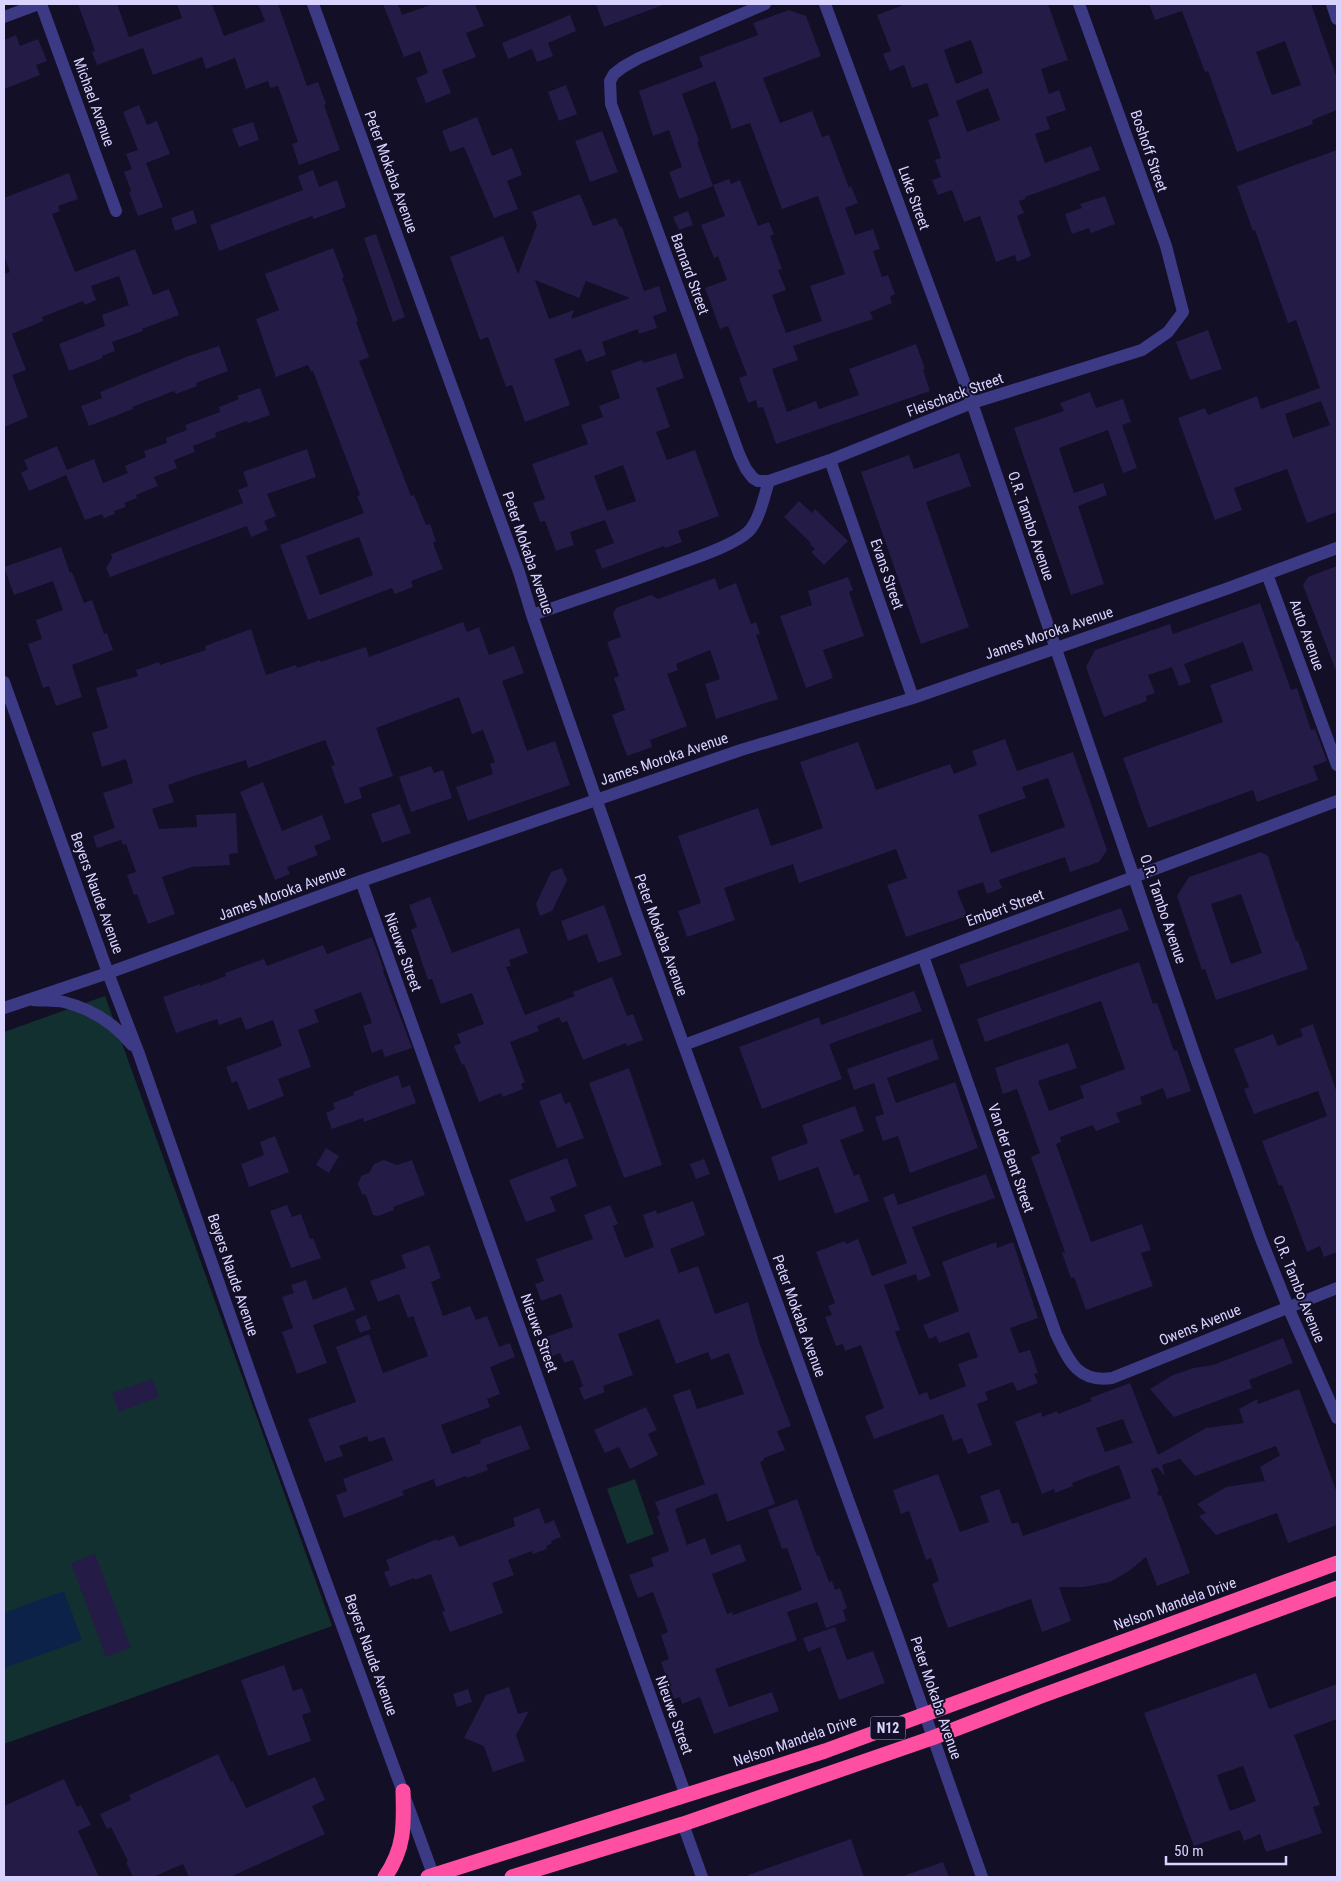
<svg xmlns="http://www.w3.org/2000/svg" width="1341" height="1881" font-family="'Roboto Condensed',sans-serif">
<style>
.green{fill:#12302f}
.water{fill:#0c2248}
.building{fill:#241b47;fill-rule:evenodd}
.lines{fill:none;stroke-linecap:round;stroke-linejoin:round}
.minor{stroke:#3d3a85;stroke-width:12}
.highway{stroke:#ff4fa3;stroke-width:15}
.labels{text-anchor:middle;stroke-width:4;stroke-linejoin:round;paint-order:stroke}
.shield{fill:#130f26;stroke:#9e99be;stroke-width:1}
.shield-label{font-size:14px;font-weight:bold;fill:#d9d4ff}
.street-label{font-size:15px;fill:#d9d4ff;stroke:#130f26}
</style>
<rect width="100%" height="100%" fill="#130f26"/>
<path class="green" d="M105,996l227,630 -328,118v-712z
M635,1479l19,55 -27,10 -20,-55z"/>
<path class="water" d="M64,1591l18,49 -78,28v-55z"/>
<path class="building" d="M78,4h39l12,33 53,-19 -5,-14h35l12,32 41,-15 -7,-17h20l29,82 11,-4 8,22 -2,1 16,45 -41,15 -7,-21 6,-2 -20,-56 -8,2 -2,-7 -22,8 -11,-31 -29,11 -4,-12 -49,18 -10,-27 -46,17 -5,-13 3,-1z
M383,4h15l4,11 31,-11h42l9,22 -18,7 10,24 -34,13 9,23 -25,10 -10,-25 12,-5 -8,-22 -16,6z
M596,4h66l1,1 -59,22z
M906,4h142l20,56 -27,9 8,25 10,-4 7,20 -20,7 4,12 -15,5 10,29 46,-17 9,24 -75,27v2l-6,2 5,12 -7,3 14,40 -14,6 -2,-7 -19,7 -16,-46 -16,6 -12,-32 -14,5 -6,-15 9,-3 -6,-17 6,-2 -13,-38 11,-4 -12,-33 -15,5 -8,-23 -14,6 -7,-17 8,-3 -14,-36zM971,40l12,33 -27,11 -12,-34zM988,88l12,32 -33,12 -11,-31z
M1149,4h162l26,74v32l-25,10 1,4 -76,28 -29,-81 -3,1 -23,-61 -27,9zM1285,41l16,44 -29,10 -16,-43z
M789,10l17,6 15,40 -58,22 17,45 32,-12 10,26 7,-2 20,53 2,-2 7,17 -13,5 10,27 18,-6 7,20 -7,2 9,26 6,-2 7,19 -5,3 2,6 -22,9 3,7 -80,27 5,14 -26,9 15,43 29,-11 3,8 40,-14 -10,-26 67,-25 9,25 -2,1 7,21 -154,53 -13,-37 -5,1 -2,-8 -8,3 -9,-25 8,-3 -19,-49 -8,3 -15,-41 22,-8 -9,-24 -4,2 -13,-33 24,-9 -12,-31 16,-6 2,5 9,-4 18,46 11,-4 5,12 -4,2 12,33 -4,1 8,20 -14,5 14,38 36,-12 -12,-35 35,-12 -27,-78 -36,13 -32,-86 -18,6 -17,-48 -33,13 17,47 -2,1 16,44 -34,13 -10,-27 13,-5 -13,-37 -16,6 -14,-45 64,-24 -4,-10 59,-22 -5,-12z
M570,15l6,16 -28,12 5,13 -16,6 -5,-13 -24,10 -6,-16z
M16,35l4,11 18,-7 9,22 -11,4 4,10 -36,14v-49z
M566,85l11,29 -18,7 -11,-29z
M139,105l8,20 10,-4 13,33 -24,9 17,44 -25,9 -9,-24 2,-1 -7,-19 8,-3 -6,-15 12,-4 -15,-38z
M477,117l15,39 20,-8 10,27 -15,6 11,28 -24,9 -30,-71 -14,5 -8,-21z
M253,122l6,18 -20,7 -7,-18z
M602,131l16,41 -28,10 -15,-41z
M1337,150v362l-30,11 -20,-54 -53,19 8,22 -27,10 -37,-102 27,-10 3,7 49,-19 4,13 59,-21 -24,-68 -8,3 -33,-93 -2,1 -16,-45zM1321,401l9,24 -37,13 -8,-24z
M313,170l6,17 18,-7 9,27 -32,12 -2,-3 -93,35 -9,-26 93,-35 -5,-14z
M69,173l9,26 -20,7 2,5 -8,3 23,58 60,-23 18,46 16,-6 10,26 -37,14 1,2 -31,11 3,9 -13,5 1,2 -34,13 -10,-27 46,-18 -3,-11 27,-10 -10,-29 -28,10 5,14 -11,5 -2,-4 -41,16 1,4 -31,13 14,36 -14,5 16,42 -24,10v-153l6,-2 -6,-16v-58z
M580,194l13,32 23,-8 4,9h2l22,64 15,-5 8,25 -14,5 4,12 -18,6 -1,-5 -36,13 4,13 -20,7 -5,-13 -27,10 16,46 -45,17 -13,-37 -6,2 -18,-50 -8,3 -30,-83 53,-21 15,38 19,-49 -5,-13zM535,280l44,18 7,-17 44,17 -59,21 3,-9 -25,9z
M1105,196l10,28 -24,9 -2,-5 -17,6 -7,-20 17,-6 -2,-4z
M193,210l4,13 -22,8 -4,-13z
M688,211l5,14 -14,5 -6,-13z
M376,234l29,83 -12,5 -29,-84z
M333,248l11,29 -2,1 16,43 -2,1 13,35 -10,4 52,135 3,-1 12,30 4,-1 6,17 -3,2 10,26 -32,12 2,6 -18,7 -3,-6 -84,32 -28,-75 84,-32 -7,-17 3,-1 -47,-124 -2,1 -3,-7 -32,12 -20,-58 23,-9 -14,-36zM359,537l14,38 -53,20 -14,-39z
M1208,330l14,39 -32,11 -14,-38z
M219,346l9,25 -32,12 1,3 -21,8 -2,-3 -42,16 1,2 -44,17 -8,-20 21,-8 -2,-6 86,-35z
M676,353l8,25 -28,10 14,39 -14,5 11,28 28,-10 24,66 -41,15 4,11 -17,6 -1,-2 -62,23 -7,-19 19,-7 -9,-23 -35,12 4,13 -18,6 -11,-30 -5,1 -7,-19 12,-4 -13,-35 56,-20 -7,-19 22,-8 -4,-11 21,-8 -9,-27 31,-11 2,3zM623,465l13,36 -29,10 -13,-35z
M260,388l10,27 -22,8 -1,-2 -32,12 1,4 -23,9 2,6 -21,8 3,8 -23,9 4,9 -22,9 1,3 -13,5 2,4 -12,4 1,3 -11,4 -2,-4 -17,6 -19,-45 -37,16 -8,-18 7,-4 -4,-9 33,-14 10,24 27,-11 9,24 25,-10 -3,-7 21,-9 -2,-6 23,-8 -1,-5 21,-8 -2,-5 35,-13 -1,-5 20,-8 -2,-3z
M1090,392l6,16 27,-9 8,23 -9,3 15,43 -14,5 -15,-43 -49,18 15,45 29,-10 4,12 -29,11 26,78 -33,11 -57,-167 50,-17 -4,-8z
M307,449l9,28 -49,17 9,22 -12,5 4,9 -17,7 -4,-11 -137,51 -4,-9 6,-10 -1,-4 132,-51 -5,-13 10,-4 -5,-14z
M959,453l12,33 -45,16 43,125 -48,17 -60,-172 48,-17 5,14z
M799,501l13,12 3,-4 33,32 -24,24 -13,-13 4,-3 -5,-5 1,-1 -27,-26z
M61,547l9,26 2,-1 12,31 8,-3 12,34 3,-1 6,17 -41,15 10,32 -26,9 -7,-20 -6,2 -15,-44 14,-5 -6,-19 27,-10 -10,-29 -39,14 -10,-28z
M1337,566v105h-1l-33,-86 5,-8z
M848,577l5,13 -4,2 15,44 -41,14 10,28 -27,10 -26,-72 32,-11 -4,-14z
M715,578l4,12 17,-7 15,41 5,-2 4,12 -4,1 22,64 -62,20 -11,-35 15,-5 -10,-29 -34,14 2,6 -11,4 20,52 -37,14 2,7 -25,9 -15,-41 13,-5 -11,-32 5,-2 -12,-34 14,-5 -8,-23 3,-6 35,-13 7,4z
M1260,603l31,87 6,-2 14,42 4,-1 12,32 -14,5 5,14 -61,22 -4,-12 -105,38 -25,-70 100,-36 -13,-37 43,-15 -10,-28 -59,22 7,18 -12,4 -7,-19 -24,8 7,18 -9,3 1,5 -43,16 -18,-50 9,-17 75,-26 3,10z
M463,622l4,10 12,-5 10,28 25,-9 10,27 -22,8 25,70 28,-10 15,44 -102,36 -12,-34 37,-13 -3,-10 5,-2 -12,-32 -11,4 -13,-37 -83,31 17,48 -34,12 3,10 -17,6 -14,-38 4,-1 -10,-25 -77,28 -2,-8 -46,14 -32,11 6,17 -22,7 7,20 38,-2 -1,-12 40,-2 2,40 -9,1 1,11 -38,2 -30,10 13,37 -27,10 -11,-30 -3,1 -7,-20 9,-3 -10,-28 -3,1 -2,-5 -24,8 -4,-12 22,-8 -12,-35 30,-10 -7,-24 -24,8 -10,-34 16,-5 -12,-40 42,-12 -2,-6 23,-8 1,3 46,-15 -1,-4 46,-17 15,46 30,-10 1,3 23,-8v2l46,-15 3,10z
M1005,739l12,32 56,-19 34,98 -8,12 -29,10 -5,-15 -66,23 3,8 -15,6 -4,-12 -26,9 10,25 -61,21 -19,-52 20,-7 -11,-29 -97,34 -6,-19 -69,24 11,32 -48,17 -9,-26 23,-8 -23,-67 80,-28 13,38 52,-18 -23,-66 58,-20 18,48 74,-26 4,10 23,-9 -5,-14zM1048,778l17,49 -74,26 -13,-38 48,-17 -4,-11z
M431,766l3,7 9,-3 9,28 -41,14 -12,-35z
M263,782l19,49 40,-16 9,24 -17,7 4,9 -31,12 3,7 -15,6 -35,-88z
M400,804l11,29 -29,10 -11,-29z
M1261,852l7,4 28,85h2l10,28 -92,31 -11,-31 -3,1 -25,-74 12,-19zM1241,894l21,59 -31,11 -20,-60z
M562,868l5,12 -15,31 -12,5 -4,-12 15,-32z
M430,897l22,56 67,-25 9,25 -19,7 2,6 -5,1 19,48 50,-19 -2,-4 39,-15 15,39 6,-2 10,26 -16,6 -1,-3 -43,17 -16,-39 -5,2 -3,-6 -22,9 2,5 -29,11 15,40 -4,2 2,5 -20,8 -2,-4 -22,9 -15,-38 -2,1 -8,-19 7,-3 -4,-9 27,-10 -12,-31 -31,11 -9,-25 -4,1 -17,-50 6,-3 -8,-22z
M604,905l18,50 -24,8 -11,-29 -19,7 -7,-20z
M1121,908l8,22 -162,57 -8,-22z
M372,937l12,33 -1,1 29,77 -27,9 -3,-8 -10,4 -9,-27 9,-3 -11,-31 -47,18 5,12 -21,8 13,37 -33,12 6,17 -36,14 -11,-29 -5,2 -6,-16 56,-21 -9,-26 -27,10 -5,-13 -22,8 -2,-6 -41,14 -13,-36 37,-13v2l26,-10 -1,-3 39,-14 3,7 56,-21 4,9z
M1139,962l14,42 4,-1 17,48 3,-1 14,41 -24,8 -4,-11 -23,9 2,7 -26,9 4,9 -24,9 -3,-6 -33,12 1,5 -5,2 35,98 51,-18 9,26 -10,3 12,33 -67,24 -12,-33 -3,1 -9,-25 3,-1 -34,-95 9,-4 -23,-64 -14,5 -8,-26 73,-25 9,25 -39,13 11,30 35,-13 -4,-12 45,-17 -24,-68 -116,41 -8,-23z
M914,991l8,20 -93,33 13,35 -80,30 -23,-62 80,-30 2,8z
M1313,1024l24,69v159l-13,5 -4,-11 -13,6 -25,-67 -3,1 -17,-45 65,-25 -9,-25 -64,23 -10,-25 5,-2 -15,-38 39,-15 5,12 25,-10 -3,-7z
M932,1039l7,20 -52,19 9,25 59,-21 23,66 -68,25 -12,-37 -15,5 -8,-24 9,-3 -10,-31 -20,7 -7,-21z
M629,1068l33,97 -38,13 -35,-95z
M398,1075l4,13 8,-3 6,18 -52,19 -1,-4 -31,11 -6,-16 9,-4 -2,-6 21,-8 -1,-3z
M561,1093l4,11 5,-2 14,36 -27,10 -18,-47z
M855,1106l9,25 -24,9 14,36 5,-2 10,27 -34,13 -17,-47 -39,14 -8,-24 37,-14 -6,-18z
M275,1136l14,36 -40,15 -8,-23 23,-9 -4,-13z
M326,1148l13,8 -10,17 -13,-8z
M567,1158l10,28 -27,11 6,14 -30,11 -17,-42z
M704,1159l6,15 -14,5 -6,-15z
M384,1160l13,5 15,-5 13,35 -32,12 1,3 -16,6 -5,-1 -7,-20 -4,-1 -4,-10 3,-8 8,-3 5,-9z
M986,1174l9,24 -83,29 19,49 -13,5 -2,-7 -32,11 16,45 -5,2 24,63 8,-3 3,8 36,-14 -8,-22 20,-7 -9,-25 -30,11 -3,-7 -7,3 -6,-14 36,-14 -17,-49 54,-20 1,6 16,-6 25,76 -28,10 9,25 11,-3 8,23 -4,1 4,9 -21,8 -4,-9 -28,10 3,8 -11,4 15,41 -24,9 -6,-16 -9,3 -10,-27 -69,25 -9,-23 19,-8 -23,-63 -16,6 -2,-7 -7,2 -11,-29 7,-2 -4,-9 7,-3 -19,-51 29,-11 1,3 12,-5 14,37 35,-13 -24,-65 11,-5 4,12z
M693,1201l12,34 -35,14 9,24 19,-7 17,48 33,-12 11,40 32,84 -14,5 8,19 -21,8v2l-4,2 15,42 -48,18 -10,-29 -42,16 12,36 18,-7 6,17 29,-11 6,17 -34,13 15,40 5,-2 1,3 69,-25 -15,-42 -5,1 -14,-39 29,-11 20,57 2,-1 10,27 3,-1 3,9 5,-2 7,20 -4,2 3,11 -20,7 -9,-26 -30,10 10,28 -82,29 14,38 43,-15 7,19 -65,23 -14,-37 -18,7 -2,-7 -6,2 -13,-37 8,-3 -8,-24 7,-3 -15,-40 -15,6 -9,-23 25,-9 -3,-8 18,-7 -12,-35 3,-1 -5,-13 50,-18 -32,-89 17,-6 7,20 47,-15 -15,-41 -18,7 -3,-8 -32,12 -17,-45 -41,15 15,41 -30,11 2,6 -21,8 -5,-12 4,-2 -10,-26 -9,3 -4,-10 -10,4 -7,-19 30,-11 -12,-33 -20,7 -6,-17 9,-3 -8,-22 57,-20 -9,-24 26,-10 8,19 -5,2 12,32 29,-11 -11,-32 13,-5 1,4z
M287,1205l5,12 9,-3 9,25 3,-1 8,20 -30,10 -21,-57z
M429,1245l12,33 -10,4 12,34 27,-10 6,14 11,-4 12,31 11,-4 5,14 -25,10 10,27 -13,5 3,8 -49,18 11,29 29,-11 -1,-3 41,-15 9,24 -44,16 2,5 -21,8 -1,-2 -30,11 -2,-8 -32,12 2,4 -60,23 -8,-23 11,-4 -4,-12 50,-19 -9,-23 -15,5 -2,-6 -28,10 4,10 -18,6 -17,-43 48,-17 -20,-55 33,-13 14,39 45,-17 -15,-40 -5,2 -9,-24 -21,8 -8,-21 36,-13 -5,-13z
M306,1280l7,20 33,-13 9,23 -42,15 14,38 -30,11 -15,-42 11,-4 -11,-31 12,-4 -3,-8z
M366,1315l5,14 -11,4 -5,-13z
M1283,1338l10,25 -44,17 3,8 -78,29 -24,-28 21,-13 22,-8 20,-3z
M153,1379l6,18 -40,15 -7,-19z
M1130,1383l28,72 48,-27 38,-5 -5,-14 18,-10 1,5 41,-15 38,104v32l-49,18 -11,-30 -61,22 -17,-19 7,-3 -9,-9 29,-17 39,-6 -5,-14 20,-12 -4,-9 -81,30 -15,-17 -18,6 3,11 -8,-9 -6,3 8,21h-2l1,5 3,-1 29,78 -33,13 -11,-29 -17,14 -19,11 -26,5h-25l12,34 -29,11 -11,-33 -83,29 -16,-44 7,-3 -8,-23 -5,2 -17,-49 -8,3 -8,-24 45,-16 22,58 29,-10 -9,-26 19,-7 13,35 6,-2 5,14 108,-38 -12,-33 -47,18 1,3 -18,7 -1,-4 -12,5 -27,-72 26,-10 1,5 15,-6 1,3 34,-13 -2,-3zM1123,1419l9,23h3l-30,10 -9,-24z
M646,1407l11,23 -9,4 10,21 -28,14 -11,-22 -14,6 -11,-23z
M539,1508l6,16 9,-4 7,17 -10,4 1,2 -6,3 1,3 -14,5 -1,-3 -24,9 6,15 -22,8 11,30 -53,19 -8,-20 3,-1 -14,-37 -16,6 -1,-2 -24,9 -6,-15 6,-2 -4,-10 51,-21v2l17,-6 5,12 56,-21 -2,-8z
M95,1554l36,94 -25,9 -35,-94z
M835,1627l12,33 26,-9 12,32 -46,17 -19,-53 -12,5 -5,-14z
M284,1665l9,26 9,-3 9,24 -9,3 9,26 -43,15 -27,-76z
M1256,1673l13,36 68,-25v35l-43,16 26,70 -7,2 9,26 -56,19 -6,-18 -16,7 -4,-11 -46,16 -50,-133zM1243,1766l13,35 -26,10 -13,-36z
M509,1687l9,27 11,-3 -13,24 9,26 -32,11 -9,-26 -20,-8 22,-43z
M468,1689l4,13 -15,5 -4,-13z
M218,1754l13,28 2,-1 13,27 69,-31 10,23 -13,6 13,28 -95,43h-41l-6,-13 -30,13h-20l-7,-15 2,-1 -17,-34 -4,2 -7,-15 31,-14 -2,-5z
M64,1779l13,28 4,-2 10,20 -13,6 21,46h-95v-71z
M851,1839l13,38h-115l-1,-2z
M943,1862l6,15h-43v-2z"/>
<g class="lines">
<path class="minor" d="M41,4l75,207
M313,4l206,568 13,43 104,298 261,722 85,242
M765,4l-126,54 -16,9 -9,7 -4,7 1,23 128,350 7,15 7,9 5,3h11l61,-21 142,-57 170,-53 26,-18 15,-20 -17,-66 -87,-242
M825,4l147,399 224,656 65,180 27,68 49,111
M1332,4l5,15
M4,17l35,-13
M830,460l83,238
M1267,574l70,191
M532,615c50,-17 101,-34 152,-53 17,-6 52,-18 65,-31 11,-12 15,-35 20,-50
M4,682l104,291 31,81 122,350 173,473
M361,881l325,915
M923,956l133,378c13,27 22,49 56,44l225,-90
M33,1000c10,1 22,0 31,2 28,7 50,21 68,43
M4,1008l104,-35 253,-92 380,-131 172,-52 313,-109 111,-41
M684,1045l653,-244
M683,1824l19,53"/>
<path class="highway" d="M385,1877c20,-29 19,-52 18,-86
M428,1877l397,-126 512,-188
M512,1877l171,-53 249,-86 109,-42 296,-108"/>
</g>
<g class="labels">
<rect class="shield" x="870.5" y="1716.5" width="35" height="23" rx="4"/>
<g class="shield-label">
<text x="888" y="1733">N12</text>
</g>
<g class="street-label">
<text transform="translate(94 102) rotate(70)" y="5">Michael Avenue</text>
<text transform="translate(1149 151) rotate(71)" y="5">Boshoff Street</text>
<text transform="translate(391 172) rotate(70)" y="5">Peter Mokaba Avenue</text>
<text transform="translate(914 198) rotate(70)" y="5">Luke Street</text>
<text transform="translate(690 274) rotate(70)" y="5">Barnard Street</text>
<text transform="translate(955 395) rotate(-20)" y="5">Fleischack Street</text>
<text transform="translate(1031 526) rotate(71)" y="5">O.R. Tambo Avenue</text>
<text transform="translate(528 553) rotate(71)" y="5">Peter Mokaba Avenue</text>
<text transform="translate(887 574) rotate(71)" y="5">Evans Street</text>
<text transform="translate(1049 633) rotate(-19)" y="5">James Moroka Avenue</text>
<text transform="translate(1307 635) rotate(70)" y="5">Auto Avenue</text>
<text transform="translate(664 759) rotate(-19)" y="5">James Moroka Avenue</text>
<text transform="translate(97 893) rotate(70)" y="5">Beyers Naude Avenue</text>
<text transform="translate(282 893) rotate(-20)" y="5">James Moroka Avenue</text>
<text transform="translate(1005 908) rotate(-20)" y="5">Embert Street</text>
<text transform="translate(1163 909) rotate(71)" y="5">O.R. Tambo Avenue</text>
<text transform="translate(661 935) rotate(70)" y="5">Peter Mokaba Avenue</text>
<text transform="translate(403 952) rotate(70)" y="5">Nieuwe Street</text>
<text transform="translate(1011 1158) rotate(71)" y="5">Van der Bent Street</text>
<text transform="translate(233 1275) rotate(71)" y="5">Beyers Naude Avenue</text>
<text transform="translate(1299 1289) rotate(68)" y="5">O.R. Tambo Avenue</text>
<text transform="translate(799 1316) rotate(70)" y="5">Peter Mokaba Avenue</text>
<text transform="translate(1200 1325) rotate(-22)" y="5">Owens Avenue</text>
<text transform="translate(539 1333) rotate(70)" y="5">Nieuwe Street</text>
<text transform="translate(1175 1604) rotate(-20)" y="5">Nelson Mandela Drive</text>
<text transform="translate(371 1655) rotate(70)" y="5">Beyers Naude Avenue</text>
<text transform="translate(936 1698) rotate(71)" y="5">Peter Mokaba Avenue</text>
<text transform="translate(674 1715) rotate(70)" y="5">Nieuwe Street</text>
<text transform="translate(795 1741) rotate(-19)" y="5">Nelson Mandela Drive</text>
</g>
</g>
<rect width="1341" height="1881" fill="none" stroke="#d9d4ff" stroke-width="10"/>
<path d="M1166 1856v8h120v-8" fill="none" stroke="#d9d4ff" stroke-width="2.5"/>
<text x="1174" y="1856" font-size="15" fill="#d9d4ff" stroke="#130f26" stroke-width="4" paint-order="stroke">50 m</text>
</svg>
